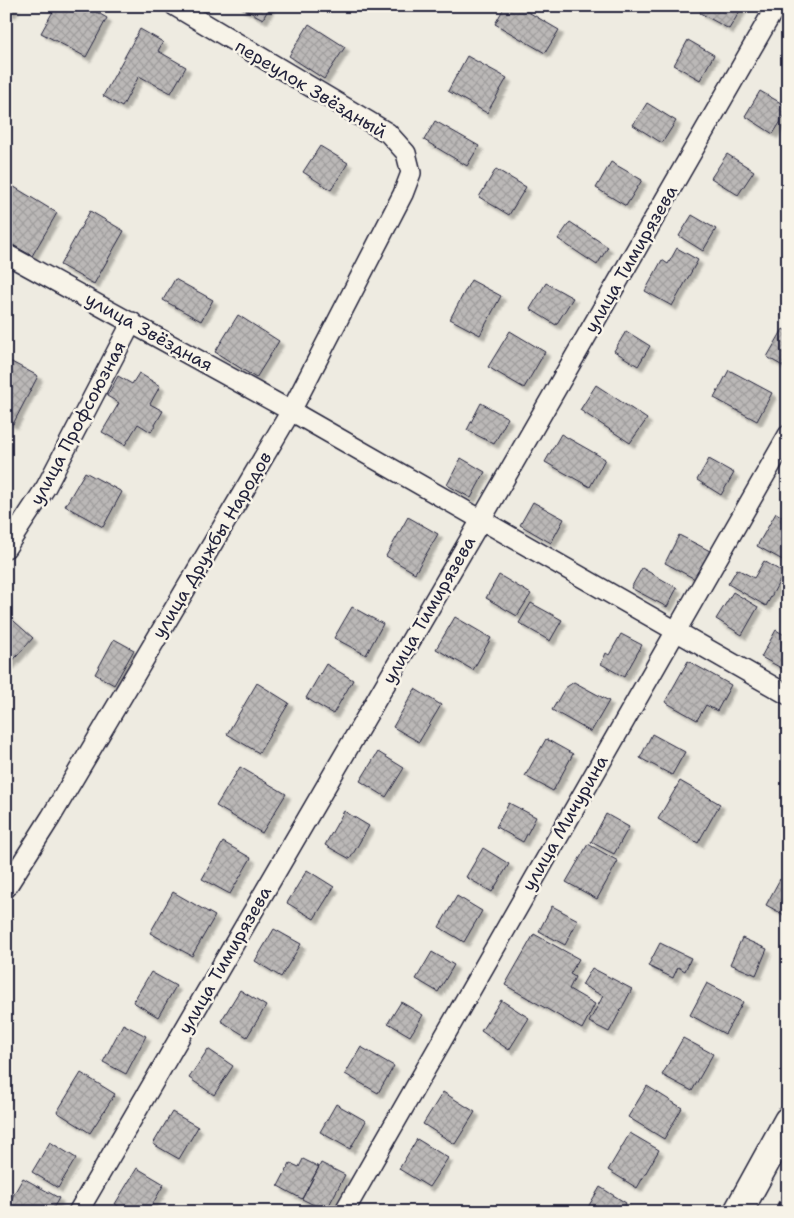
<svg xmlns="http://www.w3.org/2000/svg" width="794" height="1218" font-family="'Shantell Sans',sans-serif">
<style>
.building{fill:url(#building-cross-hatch);stroke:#22223b;filter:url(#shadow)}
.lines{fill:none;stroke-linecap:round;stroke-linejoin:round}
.minor-casing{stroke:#22223b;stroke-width:22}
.secondary-casing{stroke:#22223b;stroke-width:31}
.path{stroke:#22223b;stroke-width:3;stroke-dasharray:4 4;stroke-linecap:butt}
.minor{stroke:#f7f3e8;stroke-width:19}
.secondary{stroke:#f7f3e8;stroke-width:28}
.labels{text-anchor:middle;stroke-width:5;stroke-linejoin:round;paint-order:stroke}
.street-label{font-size:18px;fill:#22223b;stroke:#f7f3e8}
</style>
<defs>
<pattern id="building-cross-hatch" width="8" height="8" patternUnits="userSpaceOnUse" patternTransform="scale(1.25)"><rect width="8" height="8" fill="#bbb8b7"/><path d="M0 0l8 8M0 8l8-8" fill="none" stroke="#a09e9e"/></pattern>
<filter id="shadow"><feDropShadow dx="4.5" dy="4.5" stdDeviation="1" flood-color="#0004"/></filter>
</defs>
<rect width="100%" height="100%" fill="#eeebe1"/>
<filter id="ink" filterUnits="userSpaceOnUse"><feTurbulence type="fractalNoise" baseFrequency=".02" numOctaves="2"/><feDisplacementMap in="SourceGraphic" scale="10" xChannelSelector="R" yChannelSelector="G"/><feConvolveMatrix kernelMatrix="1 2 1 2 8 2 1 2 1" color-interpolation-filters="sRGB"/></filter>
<g filter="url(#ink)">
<path class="building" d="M6,6h9l-4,7 -5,-3z
M56,6h30l21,12 -21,39 -45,-24z
M238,6h32l-7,13z
M505,6h13l41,24 -14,23 -50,-29z
M703,6h40l-14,23 -29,-16z
M309,24l36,23 -21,32 -35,-23z
M140,29l23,13 -5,9 28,16 -15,26 -32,-17 -17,31 -19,-11z
M688,40l26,15 -14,25 -26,-15z
M788,49v12l-5,-3z
M467,56l40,22 -20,35 -39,-22z
M760,91l28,16v3l-15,24 -28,-18z
M647,103l29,18 -14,22 -29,-18z
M435,121l44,25 -12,20 -43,-26z
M320,146l28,17 -17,27 -28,-18z
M727,154l27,17 -16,24 -27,-17z
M611,162l31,18 -16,26 -30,-18z
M496,169l30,18 -17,28 -30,-18z
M6,182l51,31 -25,43 -26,-15z
M90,211l34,20 -30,53 -34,-19z
M692,215l24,14 -13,22 -24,-15z
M570,222l38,25 -11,18 -39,-26z
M677,248l21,12 -26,46 -27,-15 17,-31 6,4z
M175,279l38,21 -12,21 -38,-21z
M471,280l30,16 -21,39 -30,-16z
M546,283l27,15 -17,27 -26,-16z
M238,315l41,26 -23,37 -41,-26z
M783,329l5,3v37l-21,-12z
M510,331l35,21 -21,36 -36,-21z
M626,331l24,15 -12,20 -24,-15z
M6,359l32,17 -25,48 -7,-3z
M729,370l43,23 -15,28 -43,-23z
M139,373l21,13 -10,18 13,7 -12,21 -13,-8 -13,21 -23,-13 17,-29 -12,-7 11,-20 14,8z
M596,385l51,34 -17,24 -50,-33z
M481,403l27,15 -14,26 -27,-14z
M561,434l44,25 -15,28 -45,-25z
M461,458l24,14 -14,26 -24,-13z
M709,459l25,14 -13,22 -24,-15z
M85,472l37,20 -19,35 -38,-21z
M788,496v12l-5,-4z
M533,502l31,17 -13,24 -31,-18z
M776,513l12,7v43l-31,-17z
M408,517l30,17 -23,39 -29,-17z
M679,535l31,16 -15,28 -30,-16z
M764,561l20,12 -18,33 -38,-22 9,-15 17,9z
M642,568l35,20 -10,19 -36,-19z
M499,575l32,19 -14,22 -31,-18z
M733,592l25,15 -16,28 -26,-16z
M531,603l31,17 -12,21 -31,-18z
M352,607l31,17 -17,31 -32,-17z
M6,614l27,24 -25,28 -2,-1z
M455,617l36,21 -18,32 -37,-21z
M776,630l12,7v23l-5,9 -22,-12z
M621,634l21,11 -18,32 -23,-13 5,-11 3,2z
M114,639l20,11 -20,35 -19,-11z
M688,661l43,24 -14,26 -11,-6 -9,15 -32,-18z
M326,664l27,16 -20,34 -27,-16z
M574,682l35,19 -18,31 -39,-22 13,-22z
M257,683l32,20 -30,50 -32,-19z
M415,689l26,16 -22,37 -26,-15z
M652,734l33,18 -13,23 -32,-17z
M546,739l27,15 -20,37 -28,-15z
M378,752l26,16 -18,29 -26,-16z
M240,767l46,27 -24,39 -46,-27z
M680,781l40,23 -22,39 -40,-24z
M509,803l27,14 -13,25 -27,-15z
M344,811l25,15 -19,33 -25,-14z
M606,814l23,13 -15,27 -23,-12z
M223,842l28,16 -21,36 -28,-15z
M588,844l30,17 -21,38 -31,-17z
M483,848l26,16 -17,28 -26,-15z
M307,870l27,17 -20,32 -27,-16z
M780,879l8,4v34l-22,-12z
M173,892l42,24 -23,40 -42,-23z
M457,896l25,15 -18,31 -25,-15z
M552,906l26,14 -13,25 -26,-14z
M274,929l27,15 -20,33 -26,-16z
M534,934l45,25 -9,15 5,3 -6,12 26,15 -13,25 -77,-44z
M742,938l25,11 -11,26 -26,-11z
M660,943l31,15 -6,13 -7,-4 -5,11 -25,-12z
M432,952l22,13 -16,27 -22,-13z
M592,968l40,21 -23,43 -20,-10 14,-26 -21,-11z
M151,972l25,14 -18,31 -25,-15z
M707,983l36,19 -18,32 -35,-19z
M240,990l26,16 -19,31 -26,-16z
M501,1000l28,18 -20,32 -28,-19z
M401,1002l22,13 -13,21 -22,-13z
M123,1024l23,12 -20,38 -23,-12z
M683,1038l30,16 -21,37 -30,-16z
M361,1047l33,19 -16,27 -33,-19z
M208,1049l25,17 -19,29 -25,-17z
M81,1073l34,21 -25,39 -33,-21z
M647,1086l35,22 -18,31 -36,-22z
M443,1092l32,20 -20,32 -32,-20z
M336,1104l30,17 -16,28 -30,-17z
M172,1112l26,15 -19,32 -26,-15z
M630,1133l29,17 -22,38 -29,-18z
M417,1139l31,19 -19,29 -30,-18z
M50,1142l26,16 -18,30 -26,-16z
M303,1159l16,8 -17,32 -24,-13 12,-23 9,4z
M321,1163l24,12 -19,36 -24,-12z
M137,1168l27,16 -16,28h-20l-13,-8z
M23,1178l36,20 -8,14h-45v-4z
M600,1187l26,16 -5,9h-36z"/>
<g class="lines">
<g class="minor-casing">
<path id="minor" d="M6,254l285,157 497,284
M6,548l40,-61 86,-165
M6,888l45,-71 240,-406 112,-217 8,-21 -5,-20 -18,-20 -213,-127
M78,1212l403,-692 295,-514
M344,1212l444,-777"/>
</g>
<g class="secondary-casing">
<path id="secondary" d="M738,1212l50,-91"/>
</g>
<path class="path" d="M774,1212l14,-25"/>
<use href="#minor" class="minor"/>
<use href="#secondary" class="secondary"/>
</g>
</g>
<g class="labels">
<g class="street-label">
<text transform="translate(311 89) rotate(31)" y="6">переулок Звёздный</text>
<text transform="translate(631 259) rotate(-60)" y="6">улица Тимирязева</text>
<text transform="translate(149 332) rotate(29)" y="6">улица Звёздная</text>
<text transform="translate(78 423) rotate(-62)" y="6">улица Профсоюзная</text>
<text transform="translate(212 545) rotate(-59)" y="6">улица Дружбы Народов</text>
<text transform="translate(429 610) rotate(-60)" y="6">улица Тимирязева</text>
<text transform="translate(565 823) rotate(-60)" y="6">улица Мичурина</text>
<text transform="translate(225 960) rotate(-60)" y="6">улица Тимирязева</text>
</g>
</g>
<rect width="794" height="1218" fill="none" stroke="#f7f3e8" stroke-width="25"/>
<rect x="12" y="12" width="769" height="1193" fill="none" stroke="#22223b" stroke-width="2" filter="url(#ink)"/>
</svg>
